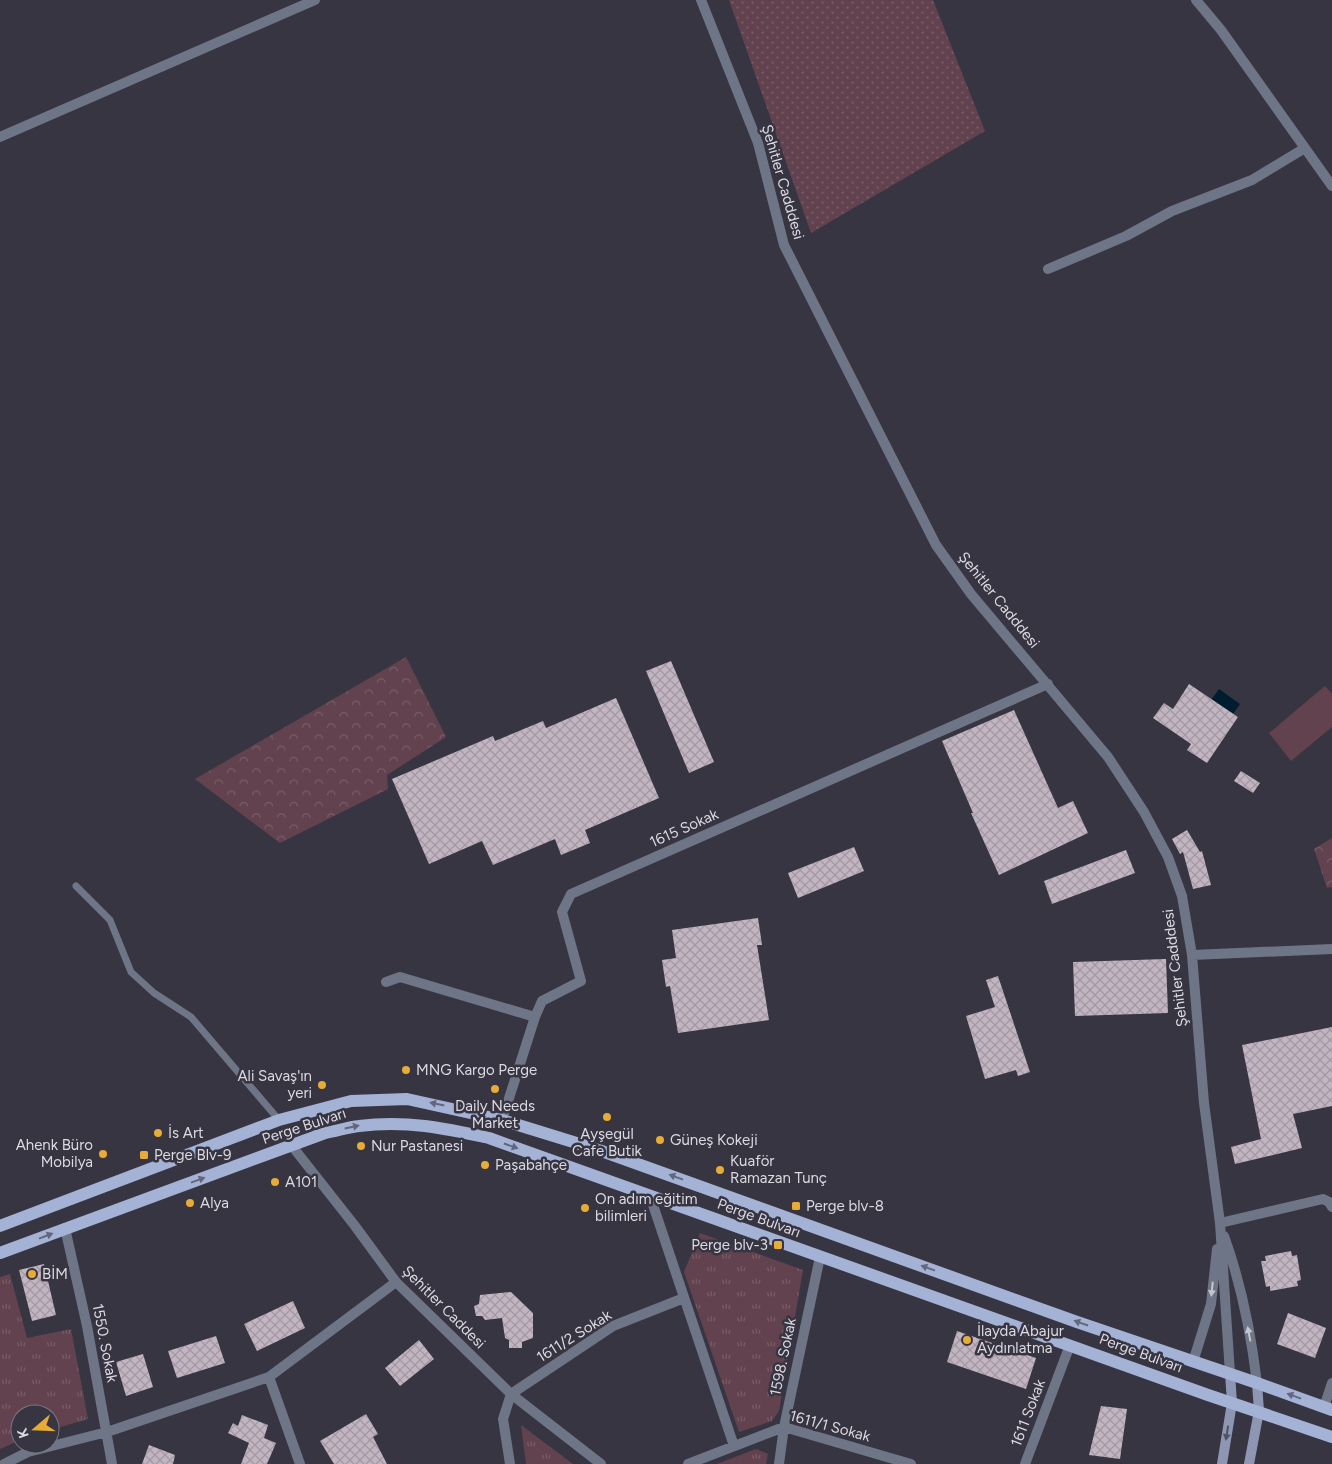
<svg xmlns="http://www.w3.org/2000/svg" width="1332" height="1464" font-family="Figtree,sans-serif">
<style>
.grass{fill:url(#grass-dots)}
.forest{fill:url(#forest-crowns)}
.park{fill:url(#park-tufts)}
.pitch{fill:#62424e}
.water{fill:#001d30}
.building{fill:url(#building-cross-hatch)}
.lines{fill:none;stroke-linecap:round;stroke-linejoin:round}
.service{stroke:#6e7587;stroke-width:7}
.minor{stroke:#6e7587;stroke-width:10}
.tertiary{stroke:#6e7587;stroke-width:10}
.secondary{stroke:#8d97b3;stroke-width:10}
.primary{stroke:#a4b2d5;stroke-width:12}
.oneway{fill:#63677d}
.oneway2{fill:#c5c5cf}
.oneway3{fill:#525264}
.poi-dot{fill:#e6ac36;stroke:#383542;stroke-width:2}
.labels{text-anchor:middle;stroke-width:5;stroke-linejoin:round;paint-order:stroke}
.street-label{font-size:15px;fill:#dbd9e1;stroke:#383542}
.poi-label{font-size:15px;fill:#dbd9e1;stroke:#383542;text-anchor:start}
</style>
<defs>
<pattern id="grass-dots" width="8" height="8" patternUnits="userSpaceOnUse" patternTransform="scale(1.25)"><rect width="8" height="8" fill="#62424e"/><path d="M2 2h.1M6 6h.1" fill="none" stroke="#785d67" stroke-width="1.8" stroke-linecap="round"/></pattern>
<pattern id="forest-crowns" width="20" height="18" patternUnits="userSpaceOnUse" patternTransform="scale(1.25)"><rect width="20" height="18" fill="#62424e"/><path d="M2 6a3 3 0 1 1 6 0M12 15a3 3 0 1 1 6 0" fill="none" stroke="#785d67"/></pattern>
<pattern id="park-tufts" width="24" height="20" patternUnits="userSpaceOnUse" patternTransform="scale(1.25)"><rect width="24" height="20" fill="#62424e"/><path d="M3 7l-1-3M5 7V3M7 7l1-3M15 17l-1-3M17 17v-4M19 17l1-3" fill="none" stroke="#785d67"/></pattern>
<pattern id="building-cross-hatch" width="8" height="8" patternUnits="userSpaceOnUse" patternTransform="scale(1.25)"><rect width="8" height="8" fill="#c2b5c1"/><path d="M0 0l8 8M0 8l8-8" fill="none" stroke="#a298a2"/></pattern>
</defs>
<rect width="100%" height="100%" fill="#383542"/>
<path class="grass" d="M729,0h204l52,131 -174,102z"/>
<path class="forest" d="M406,657l40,80 -59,38 1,14 -108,54 -85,-64z
M1332,838v49l-5,1 -13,-39z"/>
<path class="park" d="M700,1233l103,37 -24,141 -7,10 -33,11 -55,-160z
M10,1274l17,64 44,-9 17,90 -38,11v-16h-30v26l-20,9v-172z
M521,1425l52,39h-47z
M756,1449l12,5 -2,10h-49z"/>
<path class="pitch" d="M1325,686l7,8v33l-41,34 -22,-28z"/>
<path class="water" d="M1219,689l21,15 -7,10 -7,-5 -3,3 -12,-12z"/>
<path class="building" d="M671,661l43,101 -25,11 -43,-102z
M1189,684l49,33 -31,46 -20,-13 4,-6 -38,-26 11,-15 9,6z
M616,698l43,100 -74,32 5,13 -29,12 -6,-16 -62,26 -11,-24 -53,23 -37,-85 101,-43 2,5 48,-20 3,7z
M1014,710l44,98 15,-7 15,32 -89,42 -28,-62h2l-31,-72z
M1241,771l19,12 -7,10 -19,-12z
M1187,830l13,22 2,-1 9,34 -18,4 -10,-37 -3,2 -8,-15z
M854,847l10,24 -66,27 -10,-25z
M1126,850l9,23 -83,31 -8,-23z
M758,918l4,27h-5l12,75 -91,13 -8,-47 -4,1 -4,-27 14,-2 -4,-28z
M1166,959l2,54 -93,3 -2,-54z
M998,976l32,96 -12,4 -2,-6 -31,9 -19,-63 29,-9 -9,-27z
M1332,1027v79l-39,8 9,34 -67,16 -4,-17 30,-8 -19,-94z
M1291,1251l1,5 5,-1 4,25 -4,1 1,5 -28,5v-5l-4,1 -5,-26h5l-1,-5z
M44,1264l12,51 -24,6 -13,-51z
M511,1292l22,21v25l-11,4v6h-13v-8l-4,-2 -3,-20 -17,2 -3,-4h-6l-2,-10 5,-2 1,-9z
M293,1301l12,27 -48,23 -13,-27z
M1288,1313l38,15 -11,30 -38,-14z
M957,1331l79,27 -10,31 -79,-27z
M216,1336l9,27 -48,15 -9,-27z
M419,1340l15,19 -34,27 -15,-18z
M143,1354l10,33 -27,9 -10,-34z
M1101,1406l26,3 -7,50 -31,-4z
M366,1414l12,20 -5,3 14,27h-53l-14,-23z
M242,1415l26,10 -4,13 12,5 -9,21h-26l8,-21 -21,-10 5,-10 5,3z
M149,1445l26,10 -2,9h-31z"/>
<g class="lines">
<path class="service" d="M76,886l34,34 21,52 23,21 37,24 88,103"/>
<path class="minor" d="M701,0l57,143 26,102 152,300 35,49 137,163 36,55 24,45 14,39 10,59 12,148 16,120 10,150
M1196,0l25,30 111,156
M0,137l315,-137
M1048,269l78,-33 46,-25 80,-31 53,-32
M1192,955l140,-6
M386,982l14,-5 135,40
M502,1120l33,-103 7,-16 39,-20 -19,-69 9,-18 477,-210
M650,1196l84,250
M1220,1223l103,-24 6,3 3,5
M65,1228l22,98 25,138
M1224,1236c17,47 27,97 33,147
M1193,1362l18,-58 6,-55
M269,1377l31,87
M1324,1407l8,-24
M4,1464l24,-12 79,-20 162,-55 127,-95
M510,1464l-7,-45 8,-25 102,-68 71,-28
M688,1464l96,-37 127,37
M779,1464l5,-37 36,-170
M1025,1464l45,-119"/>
<path class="tertiary" d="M292,1146l63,80 41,56 115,112 90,70"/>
<path class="secondary" d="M1222,1464l10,-61 -2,-30
M1249,1464l10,-53 -2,-28"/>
<path class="primary" d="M0,1226l279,-106 72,-19 56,-2 95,21 94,29 481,173 180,61 75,27
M0,1253l325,-120c12,-2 23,-6 34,-7 47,-6 85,2 130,12l719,257 124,42"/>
</g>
<defs><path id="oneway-solid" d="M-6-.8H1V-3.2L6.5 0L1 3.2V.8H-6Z" transform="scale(1.25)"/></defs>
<g class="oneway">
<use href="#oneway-solid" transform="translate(437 1104) rotate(-168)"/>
<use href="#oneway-solid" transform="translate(352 1127) rotate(-12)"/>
<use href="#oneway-solid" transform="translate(511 1146) rotate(19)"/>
<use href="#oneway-solid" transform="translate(676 1177) rotate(-160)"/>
<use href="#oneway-solid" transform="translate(198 1180) rotate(-20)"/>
<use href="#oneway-solid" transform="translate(46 1236) rotate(-21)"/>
<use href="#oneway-solid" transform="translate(928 1268) rotate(-160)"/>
<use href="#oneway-solid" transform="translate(1081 1323) rotate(-161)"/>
<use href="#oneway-solid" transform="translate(1294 1396) rotate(-160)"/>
</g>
<g class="oneway2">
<use href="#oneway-solid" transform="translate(1212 1289) rotate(96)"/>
<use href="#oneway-solid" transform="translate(1249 1334) rotate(-101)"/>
</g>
<use class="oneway3" href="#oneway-solid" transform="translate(1227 1433) rotate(99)"/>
<g class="poi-dot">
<circle cx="406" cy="1070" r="5"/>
<circle cx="322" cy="1085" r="5"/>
<circle cx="495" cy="1089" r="5"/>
<circle cx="607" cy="1117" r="5"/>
<circle cx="158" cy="1133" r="5"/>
<circle cx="660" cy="1140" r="5"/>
<circle cx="361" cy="1146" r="5"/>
<circle cx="103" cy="1154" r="5"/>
<rect x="139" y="1150" width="10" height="10" rx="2.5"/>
<circle cx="485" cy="1165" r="5"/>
<circle cx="720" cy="1170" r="5"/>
<circle cx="275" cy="1182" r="5"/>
<circle cx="190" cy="1203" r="5"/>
<rect x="791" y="1201" width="10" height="10" rx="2.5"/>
<circle cx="585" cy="1208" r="5"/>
<rect x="773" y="1240" width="10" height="10" rx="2.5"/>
<circle cx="32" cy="1274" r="5"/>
<circle cx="967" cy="1340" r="5"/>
</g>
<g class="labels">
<g class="street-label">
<text transform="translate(783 182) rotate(74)" y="5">Şehitler Cadddesi</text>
<text transform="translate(999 600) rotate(51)" y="5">Şehitler Cadddesi</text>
<text transform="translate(684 828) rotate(-24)" y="5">1615 Sokak</text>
<text transform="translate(1175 968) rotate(-97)" y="5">Şehitler Cadddesi</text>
<text transform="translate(304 1126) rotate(-18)" y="5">Perge Bulvarı</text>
<text transform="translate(759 1218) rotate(20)" y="5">Perge Bulvarı</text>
<text transform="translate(444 1307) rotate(45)" y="5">Şehitler Caddesi</text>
<text transform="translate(574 1336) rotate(-32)" y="5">1611/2 Sokak</text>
<text transform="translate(105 1343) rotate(79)" y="5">1550. Sokak</text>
<text transform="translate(1141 1353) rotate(20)" y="5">Perge Bulvarı</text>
<text transform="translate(783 1357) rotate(-78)" y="5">1598. Sokak</text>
<text transform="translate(1028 1413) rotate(-69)" y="5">1611 Sokak</text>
<text transform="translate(830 1426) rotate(15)" y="5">1611/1 Sokak</text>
</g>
<g class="poi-label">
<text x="416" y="1075">MNG Kargo Perge</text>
<text x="312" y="1081" text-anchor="end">Ali Savaş'ın<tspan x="312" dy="17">yeri</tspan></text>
<text x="495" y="1111" text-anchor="middle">Daily Needs<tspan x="495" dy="17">Market</tspan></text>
<text x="168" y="1138">İs Art</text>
<text x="607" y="1139" text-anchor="middle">Ayşegül<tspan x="607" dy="17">Cafe Butik</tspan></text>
<text x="670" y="1145">Güneş Kokeji</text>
<text x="93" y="1150" text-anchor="end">Ahenk Büro<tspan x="93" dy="17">Mobilya</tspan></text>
<text x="371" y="1151">Nur Pastanesi</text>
<text x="154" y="1160">Perge Blv-9</text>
<text x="730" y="1166">Kuaför<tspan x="730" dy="17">Ramazan Tunç</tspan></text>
<text x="495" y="1170">Paşabahçe</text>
<text x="285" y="1187">A101</text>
<text x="595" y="1204">On adım eğitim<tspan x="595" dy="17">bilimleri</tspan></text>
<text x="200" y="1208">Alya</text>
<text x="806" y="1211">Perge blv-8</text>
<text x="768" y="1250" text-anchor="end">Perge blv-3</text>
<text x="42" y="1279">BİM</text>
<text x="977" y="1336">İlayda Abajur<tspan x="977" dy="17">Aydınlatma</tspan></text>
</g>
</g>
<g transform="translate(35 1429) rotate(251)"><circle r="24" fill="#383542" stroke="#797782"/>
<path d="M0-4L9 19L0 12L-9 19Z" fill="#e6ac36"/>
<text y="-8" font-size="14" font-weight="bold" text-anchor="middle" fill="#dbd9e1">K</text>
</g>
</svg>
